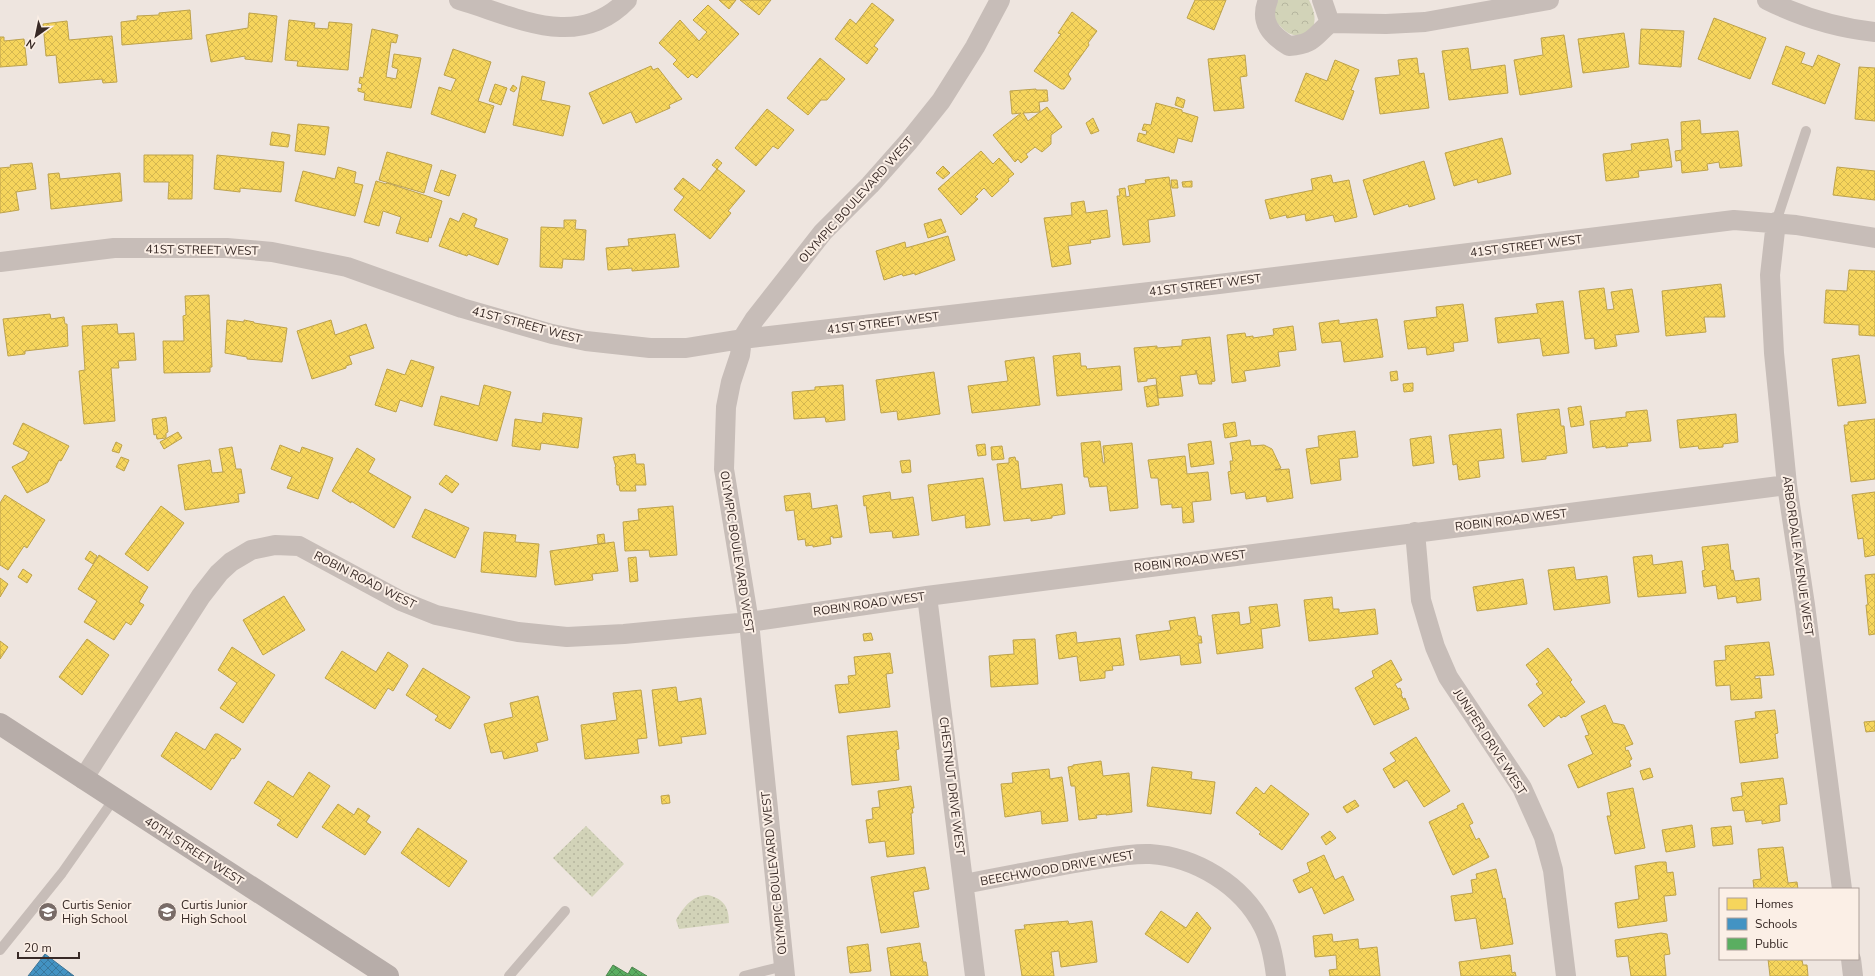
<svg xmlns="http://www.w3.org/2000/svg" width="1875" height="976" font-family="'Nunito Sans',sans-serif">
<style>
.forest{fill:url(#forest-crowns)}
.park{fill:url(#park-dots)}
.homes{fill:url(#homes-cross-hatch);stroke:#bda24c}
.schools{fill:url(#schools-cross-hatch);stroke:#407494}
.public{fill:url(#public-cross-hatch);stroke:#50864f}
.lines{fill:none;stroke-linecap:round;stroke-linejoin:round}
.lane{stroke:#c7bdb8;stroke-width:10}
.street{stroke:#c7bdb8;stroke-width:20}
.secondary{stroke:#b7ada9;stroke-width:22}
.labels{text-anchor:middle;stroke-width:4;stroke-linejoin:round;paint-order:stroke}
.street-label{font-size:12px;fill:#382a26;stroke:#fbefe6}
.poi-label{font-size:12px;fill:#382a26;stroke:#fbefe6;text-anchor:start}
</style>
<defs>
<pattern id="forest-crowns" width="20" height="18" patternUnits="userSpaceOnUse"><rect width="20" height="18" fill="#d2d3b8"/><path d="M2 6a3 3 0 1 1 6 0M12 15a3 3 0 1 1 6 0" fill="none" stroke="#b5b59e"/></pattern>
<pattern id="park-dots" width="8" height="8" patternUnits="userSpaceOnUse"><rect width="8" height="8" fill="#d2d3b8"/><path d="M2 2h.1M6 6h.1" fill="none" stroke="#b5b59e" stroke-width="1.8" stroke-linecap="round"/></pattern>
<pattern id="homes-cross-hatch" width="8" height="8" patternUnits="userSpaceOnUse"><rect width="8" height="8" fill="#f6d55c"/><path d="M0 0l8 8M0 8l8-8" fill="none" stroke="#d4b750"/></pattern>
<pattern id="schools-cross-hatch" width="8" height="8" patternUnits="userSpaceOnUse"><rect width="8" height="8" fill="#4393c3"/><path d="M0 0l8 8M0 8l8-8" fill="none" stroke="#39789e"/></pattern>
<pattern id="public-cross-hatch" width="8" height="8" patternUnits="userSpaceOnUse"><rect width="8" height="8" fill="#5aae61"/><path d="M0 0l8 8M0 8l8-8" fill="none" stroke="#4b8e50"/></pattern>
</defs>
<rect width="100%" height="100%" fill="#eee5df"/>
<path class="forest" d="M1278,0h31c6,13 8,20 2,33 -21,5 -22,2 -37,-13l1,-14z"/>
<path class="park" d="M586,826l38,38 -32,33 -39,-39z
M708,895c16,4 21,12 21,28l-50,6 -3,-9c8,-13 15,-24 32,-25z"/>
<path class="homes" d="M719,0h17l-7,9z
M740,0h31l-12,15z
M1195,0h31l-12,30 -27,-12z
M872,3l22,17 -20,26 4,3 -11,15 -32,-25 15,-20 6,5z
M708,5l31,29 -42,44 -5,-4 -4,4 -15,-14 4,-4 -18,-17 21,-23 19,21 8,-9 -14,-12z
M190,10l2,29 -70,6 -1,-23 16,-2v-4l22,-1v-2z
M1072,12l25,19 -9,12 1,2 -21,29 3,5 -7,10h-3l-27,-18 27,-37 -3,-1z
M249,13l28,3 -5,46 -27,-3v-3l-34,6 -5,-27 42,-7z
M1714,18l52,20 -16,41 -52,-20z
M289,20l26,3 -1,5 14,1 1,-7 23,2 -4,46 -51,-4 1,-5 -13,-1z
M67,21l2,19 43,-4 5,46 -14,1 -1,-4 -43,4 -3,-28 -10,1 -3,-32z
M372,29l26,6 -2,8 -5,-1 -5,35 10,2 2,-10 -6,-2 2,-13 27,4 -10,50 -47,-8 1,-7 -7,-2v-3l3,1 1,-5 -3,-1 1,-6 3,1z
M1641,29l43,2 -3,36 -42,-3z
M1624,33l5,34 -46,6 -5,-34z
M1564,35l8,52 -52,8 -6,-35 29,-5 -2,-17z
M0,37h4v4l20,-2 3,26 -27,2z
M1786,46l19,7 -4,10 12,4 5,-12 22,9 -15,40 -53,-20z
M1468,48l3,22 34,-5 3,28 -59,7 -7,-49z
M453,49l38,13 -13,39 16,5 -9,27 -54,-19 8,-27 12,4 5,-12 -12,-4z
M1245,55l2,21 -7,1 4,31 -30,3 -6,-52z
M820,58l25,21 -18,21h-6l-13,15 -21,-17z
M1417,58l2,16 5,-1 5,35 -49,6 -5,-36 25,-3 -2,-15z
M1335,60l24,10 -8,20 3,1 -11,29 -48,-19 11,-28 21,8z
M651,66l2,4 5,-2 24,31 -13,6 1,3 -34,15 -5,-11 -28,12 -14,-31z
M1859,67l16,1v53l-20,-2z
M522,76l23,6 -4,18 29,6 -7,30 -50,-11z
M495,84l12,4 -6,17 -12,-4z
M513,85l4,3 -3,4 -4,-2z
M1036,89v1h11l1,11 -9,1 1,10 -17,1 5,8 19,-14 15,20 -11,8v9l-9,8 -7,-5 -9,7 2,3 -7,6 -3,-4 -3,3 -22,-27 28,-22 -9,1 -2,-23z
M1177,97l8,3 -2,8 -8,-3z
M1156,103l26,7v2l16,5 -6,25 -14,-4 -4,15 -37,-12 2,-8 7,2 1,-4 -5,-1 2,-6 7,1z
M767,109l27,21 -16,19 -5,-3 -17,20 -21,-18z
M1093,118l6,13 -8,3 -5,-11z
M1700,120l1,14 37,-3 4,35 -22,2 -1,-6 -12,2 1,6 -26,3 -1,-13 -5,1 -1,-10 7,-1 -1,-28z
M298,124l31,3 -4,28 -30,-4z
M272,132l18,3 -2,12 -18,-2z
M1502,138l9,36 -33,9 -1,-4 -23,7 -9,-33z
M1668,139l4,28 -34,4 1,6 -33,4 -3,-27 29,-4 -1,-6z
M981,151l12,13 6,-6 15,16 -6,5 1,2 -17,16 -8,-9 -9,9 3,2 -17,16 -23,-26z
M387,152l45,13 -8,28 -45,-13z
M144,155h49l-1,44h-24l1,-17h-25z
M217,155l67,7 -3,30 -41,-4v4l-26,-3z
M717,159l5,4 -5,6 28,22 -17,20 3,2 -21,26 -36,-29 10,-13 -10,-8 9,-11 17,13 17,-22 -5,-4z
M1424,161l11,38 -26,8 -1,-3 -34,11 -11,-35z
M32,163l4,26 -20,3 3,18 -19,3v-45l11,-1 -1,-2z
M943,166l7,7 -7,6 -7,-6z
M338,167l18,5 -2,11 9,2 -8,31 -60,-15 8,-30 32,8z
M1837,167l38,4v29l-42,-5z
M441,170l15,5 -7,21 -15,-5z
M59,173l1,6 60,-6 2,28 -71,8 -3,-35z
M1331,175l2,8 16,-3 8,37 -22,5 -2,-7 -27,6 -1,-7 -18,4 -1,-3 -16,4 -5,-19 48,-10 -2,-11z
M1169,177l6,39 -27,4 2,22 -27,3 -6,-49h3l-1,-7 6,-1 1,9 4,-1 -2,-10 18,-3 -1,-3z
M1171,180h6l1,8h-6z
M376,181l10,3 1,-1 55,18 -11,37 -2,-1 -1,5 -32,-9 5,-16 -18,-6 -4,15 -15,-4z
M1192,181v6h-9l-1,-5z
M1084,201l2,12 21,-3 3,27 -20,3 1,3 -23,3 3,18 -19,3 -8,-49 28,-3 -1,-12z
M463,213l14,6 -3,8 34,12 -10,26 -30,-11 -1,2 -28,-10 11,-28 9,4z
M941,219l5,13 -18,6 -4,-14z
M564,220h12l-1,9 11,1 -2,30 -21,-1 -1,9 -22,-1 1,-40 23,1z
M675,234l4,33 -47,4v-3l-24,2 -2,-22 23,-2 -1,-7z
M948,236l7,24 -40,15v-2l-12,3 -1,-2 -18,6 -8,-29 29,-9 1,6z
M1849,270l26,1v65l-16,-1v-10l-35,-2 2,-33 21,1z
M1721,284l4,33h-21l2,15 -40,4 -4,-45z
M1604,288l3,22 7,-1 -3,-17 21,-3 7,43 -24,3 2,11 -22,3 -1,-11 -9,1 -6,-48z
M209,295l3,72h-2v5l-46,1 -1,-32h21l-1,-25 3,-1 -1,-19z
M1563,301l6,52 -26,3 -3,-18 -42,5 -3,-25 43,-5 -2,-9z
M1463,304l5,37 -15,2 1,8 -27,4 -1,-8 -18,2 -4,-28 33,-4 -1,-10z
M50,314l1,5 13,-2 1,7h2l1,22 -43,5v3l-17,2 -5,-37z
M1377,319l6,38 -39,5 -3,-21 -19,2 -3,-20 20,-3v4z
M227,320l17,2v-2l10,2v1l33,5 -5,34 -35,-3v-2l-22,-4z
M331,320l4,15 31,-11 8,24 -25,8 3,8 -6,2v2l-34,11 -15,-48z
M117,324l1,10 16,-1 2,27 -18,1 1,7h-8l4,53 -31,3 -5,-53 6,-1 -3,-44z
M1293,326l3,24 -18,2 2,14 -36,5 2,10 -14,2 -5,-48 18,-2 1,4 7,-1v2l21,-3 -1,-6z
M1210,337l5,44 -4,1 1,2h-13l-3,-14v4l-16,2 3,20 -25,2 -2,-20 -9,1v2l-9,1 -4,-34 23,-2v2l25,-2v-6z
M1080,353l1,13h5l1,3 33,-3 2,24 -65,6 -4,-40z
M1859,355l7,48 -28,3 -6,-47z
M1034,357l6,48 -68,8 -4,-27 40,-5 -3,-20z
M411,360l23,7 -12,40 -22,-7 -4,12 -21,-7 12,-36 18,6z
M1397,371l1,9 -7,1 -1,-9z
M934,372l6,42 -42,6 -1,-9 -16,2 -5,-33z
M1413,383v8l-9,1 -1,-8z
M484,385l27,7 -14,49 -63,-16 7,-29 38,10z
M843,385l2,35 -19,2 -1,-5 -31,2 -2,-27 23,-2v-3z
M1156,385l3,20 -12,2 -3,-20z
M1581,406l3,19 -13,2 -3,-19z
M1559,409l2,17h3l3,27 -21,3v3l-24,3 -5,-48z
M1647,410l4,31 -24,2 1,3 -22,2v-2l-13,2 -3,-27 36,-4v-5z
M543,413l39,5 -4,30 -37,-5 -1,7 -28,-4 3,-27 27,4z
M1736,414l2,28 -15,2v3l-24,2 -1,-3 -18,2 -3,-28z
M166,417l2,15 -2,1v5l-9,1 -1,-5 -2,1 -2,-16z
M1875,419v60l-24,3 -7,-57h4v-3z
M1235,422l2,14 -12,2 -2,-14z
M23,423l46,23 -8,15 -2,-1 -11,22 -21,11 -15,-26 13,-7 4,-8 -16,-8z
M1501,429l3,29 -26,3 2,16 -21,3 -2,-16 -4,1 -4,-30z
M1355,431l3,26 -19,2 2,21 -30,4 -5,-35 13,-2 -1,-11z
M178,432l4,6 -18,11 -4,-7z
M1431,436l3,27 -21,3 -3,-27z
M1250,440l1,6 13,-1 8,4 9,19 -6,2 14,-1 4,29 -26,4 -1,-6 -20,3 -1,-7 -14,2 -3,-22 3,-1 -1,-10h3l-3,-18z
M1100,441l3,22h2l-2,-17 29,-3 6,65 -28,3 -3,-25 -17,1 -2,-10h-4l-3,-34z
M1211,441l3,23 -23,3 -3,-23z
M116,442l6,3 -3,8 -7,-2z
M985,444l1,11 -8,1 -2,-11z
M280,445l20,8 2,-6 31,11 -15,41 -31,-11 5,-11 -21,-8z
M1002,446l2,13 -12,1 -1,-13z
M232,447l4,22h5l4,24 -7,1 1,8 -54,8 -7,-45 32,-5 2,13 11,-1 -4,-23z
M357,448l18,11 -7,13 43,25 -17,31 -43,-27v2l-19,-12z
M635,454l1,10h8l2,21h-11l1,6h-16l-1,-6h-2l-2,-18h1l-3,-10z
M1185,456l2,18 21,-2 3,28 -19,2 2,20 -11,1 -1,-16 -10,1v-4l-11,1 -3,-27h-7l-3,-18z
M121,457l8,3 -5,11 -8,-4z
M1015,457l1,4h2l3,28 41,-5 3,30 -13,2v2l-21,3v-3l-27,3 -7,-57 12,-1v-5z
M910,460l1,12 -9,1 -2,-12z
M446,475l13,9 -7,9 -13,-9z
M983,478l7,47 -24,3 -1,-13 -33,6 -4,-36z
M890,492l1,8 22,-3 6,38 -26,3 -1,-7 -22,2 -4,-28 -2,1 -1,-10z
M1875,492v63l-10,2 -2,-19 -5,1 -6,-44z
M810,493l2,16 25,-4 5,32 -9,1v-2l-3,1 1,7 -18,3v-2l-7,1 -1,-7 -7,1 -4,-30 -8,1 -2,-15z
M5,495l40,25 -18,28 -3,-2 -16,24 -8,-5v-62z
M161,506l23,17 -36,48 -23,-17z
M673,506l4,49 -27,2 -1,-7 -24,1 -2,-29 16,-2 -1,-11z
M425,509l44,19 -14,30 -43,-21z
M484,532l32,3 -1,7 24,2 -3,33 -55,-5z
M604,534l1,9 -7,1 -1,-9z
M614,542l4,29 -26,3 1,6 -38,5 -5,-34z
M1728,544l3,27 2,-1 2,11 24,-3 2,22 -24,3 -1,-7 -18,3 -2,-14 -12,2 -2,-16 3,-1 -3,-23z
M90,551l7,5 -4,8 -8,-5z
M99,555l49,32 -9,15 5,3 -13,20 -5,-3 -12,18 -30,-18 13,-21 -19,-12z
M1652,555l1,10 29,-4 4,32 -48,4 -5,-40z
M636,557l2,24 -8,1 -2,-24z
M1574,567l2,13 31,-4 3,27 -56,7 -6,-40z
M23,569l9,6 -5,8 -9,-6z
M1875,574v60l-6,1 -3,-30h2l-3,-30z
M0,578l8,6 -8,13z
M1523,579l4,25 -50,7 -4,-24z
M284,596l21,34 -42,25 -20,-35z
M1332,597l1,12h6v4l36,-4 3,25 -69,7 -5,-41z
M1277,604l3,22 -19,3 2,19 -46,6 -5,-39 27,-3 1,13 11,-2 -2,-16z
M1195,617l3,19h3l1,7h-4l3,20 -20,2 -1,-10 -40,5 -4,-25 35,-5 -2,-9z
M1076,632l1,11 43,-5 4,27 -12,1 1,4 -8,1v7l-25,3 -3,-25 -18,3 -3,-24z
M871,633l2,7 -9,1 -1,-7z
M87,639l22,16 -27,40 -23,-18z
M1035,639l3,45 -47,3 -2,-31 25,-2 -1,-14z
M0,641l8,6 -8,12z
M1769,642l5,33 -19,1v3l5,-1 2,20 -31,2 -1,-15 -14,1 -2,-25 12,-1 -1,-14z
M232,647l43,28 -32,48 -23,-15 17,-25 -19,-13z
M1548,648l24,32 -2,2 15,20 -20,15 -1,-1 -3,2 -2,-3 -15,12 -16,-22 15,-12 -7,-9 3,-2 -13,-17z
M342,651l34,21 12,-20 19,12 1,2 -15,25 -5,-3 -13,21 -50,-31z
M890,653l3,20 -7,1 4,33 -51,6 -4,-28 14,-1 -1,-8 8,-1 -2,-18z
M1391,660l11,20 -7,4 3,5 2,-1 2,5 -1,1 2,5 2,-1 4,11 -35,16 -19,-37 19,-11 -2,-6z
M423,668l47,29 -20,32 -15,-9 3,-4 -32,-21z
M676,687l2,15 23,-4 5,36 -25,3 1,6 -23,3 -7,-56z
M641,690l6,48 -10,1 2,14 -54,6 -4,-34 36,-5 -4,-27z
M538,696l10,44 -12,3 2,8 -34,8 -2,-8 -11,2 -7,-29 29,-7 -3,-14z
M1605,705l8,18 11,2 9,19 -8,3 1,4 2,-1 4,9 -3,2 2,5 -53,22 -10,-23 25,-11 -8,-18 4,-1 -8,-19z
M1775,710l3,23 -3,1 3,24 -38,5 -5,-42 21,-3 -1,-6z
M1875,721v10l-9,1 -2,-10z
M897,731l2,18 -3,1 3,30 -47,5 -5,-49z
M176,732l29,18 10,-16h3l23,15 -7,10 -2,-1 -21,32 -50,-34z
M1416,737l34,54 -26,16 -17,-27 -13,8 -11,-19 13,-8 -6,-8z
M1101,761l2,15 26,-3 3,39 -26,3v-1l-10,1 1,3 -18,2 -4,-34h-4l-3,-19 5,-1v-1z
M1152,767l40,5 -1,7 24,3 -4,32 -64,-8z
M1650,768l3,9 -10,3 -3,-9z
M1049,769l1,10 12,-2 6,44 -26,3 -1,-13 -36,6 -4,-33 12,-1 -1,-10z
M309,772l21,14 -33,52 -20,-13 4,-5 -27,-17 14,-22 25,16z
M1783,778l4,26 -8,1 1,16 -18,3v-4l-16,2 -2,-12 -11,1 -2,-13 12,-2 -2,-13z
M1271,785l38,29 -27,36 -23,-16 2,-2 -25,-19 20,-26 8,7z
M911,786l3,22h-2l1,5h-2l3,41 -27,3 -2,-16 -16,2 -3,-23 7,-1 -1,-11 8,-1 -2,-16z
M1633,788l12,60 -30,6 -8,-38h4l-4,-23z
M669,795l1,8 -8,1 -1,-8z
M1355,800l4,6 -12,7 -4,-6z
M1463,803l10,20 -4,2 7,15 3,-2 10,19 -36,18 -24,-53 29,-14 -1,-2z
M338,804l16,11 4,-7 12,8 -4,6 15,10 -16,23 -43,-28z
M1692,825l3,22 -29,5 -4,-22z
M1731,826l2,18 -20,2 -2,-18z
M418,828l49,33 -18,26 -48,-34z
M1330,831l6,7 -10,7 -5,-8z
M1783,847l5,36 9,-1 1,7h-44l-1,-9 8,-1 -3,-30z
M1324,855l11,25 8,-4 11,24 -30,14 -12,-27 -13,6 -6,-13 17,-8 -3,-9z
M1659,862h7l1,11 6,-1 3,23 -12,1 3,25 -49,7 -3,-25 24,-4 -4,-33z
M925,867l4,22 -16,3 6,35 -38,6 -10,-56z
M1496,869l7,30 2,-1 8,46 -32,5 -5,-31 -21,3 -4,-25 22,-3 -2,-13 6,-1 -1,-5z
M1161,911l25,17 11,-16 14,16 -23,35 -43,-29z
M1068,921l1,3 23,-3 5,41 -36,5 -2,-16 -8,1 3,24h-32l-7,-46 10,-1 -1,-4z
M1661,933l6,1 3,20 -6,1 2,21h-35l-3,-20 -11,1 -2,-17z
M1332,934l1,8 25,-3 1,10 18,-2 3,29h-50l-1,-6 8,-1 -1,-14 -21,2 -2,-21z
M920,943l3,19h3l2,14h-37l-4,-28z
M868,944l3,27 -21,2 -3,-26z
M1510,955l2,18 3,-1 1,4h-55l-2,-14z
M1768,959l34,1 1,5h4l1,11h-38z"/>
<path class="schools" d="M45,954l29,22h-46z"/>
<path class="public" d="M613,965l15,9 4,-7 15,9h-41z"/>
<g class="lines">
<path class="lane" d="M1776,222l30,-91
M0,950l62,-77 52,-74
M509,976l56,-65
M744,976l40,-10"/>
<path class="street" d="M459,0c56,16 118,52 168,0
M1268,0c-9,22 3,35 21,46 25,-2 24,-9 41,-23l56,1 39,-2 124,-22
M1322,0l8,23
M1767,0c34,17 70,28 108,32
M1776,222l-6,53 4,78 13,132 18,120 37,284
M0,262l114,-14h113l45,4 75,15 115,41 90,26 34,7 64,7h36l56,-9 477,-55 515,-64 62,5 79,13
M1415,532l6,68 14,47 13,30 74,111 22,49 9,33 13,106
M927,596l48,380
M83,779l118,-183 18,-23 12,-11 20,-12 24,-5 24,1 102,55 35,14 82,17 49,5 57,-3 125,-12 178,-26 860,-111
M964,884c41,-8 82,-16 123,-23 21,-3 42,-8 63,-7 46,3 92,31 113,72 8,15 11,34 13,50
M1851,959l2,17
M785,976l-36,-354 -25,-153 2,-62 5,-25 9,-27 2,-16 12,-19 69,-88 47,-47 39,-44 32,-40 34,-54 25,-47"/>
<path class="secondary" d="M0,724l388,252"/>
</g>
<defs>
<g id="school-disc" transform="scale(1)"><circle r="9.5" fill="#786b67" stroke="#fbefe6"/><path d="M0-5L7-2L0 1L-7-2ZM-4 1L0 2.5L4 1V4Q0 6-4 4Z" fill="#fff"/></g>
</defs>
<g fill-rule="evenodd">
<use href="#school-disc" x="48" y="912"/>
<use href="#school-disc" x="167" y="912"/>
</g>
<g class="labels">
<g class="street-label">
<text transform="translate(856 200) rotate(-48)" y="4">OLYMPIC BOULEVARD WEST</text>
<text transform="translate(1526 246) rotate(-7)" y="4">41ST STREET WEST</text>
<text transform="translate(202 250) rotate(1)" y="4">41ST STREET WEST</text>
<text transform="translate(1205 285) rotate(-7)" y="4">41ST STREET WEST</text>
<text transform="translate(883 323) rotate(-7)" y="4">41ST STREET WEST</text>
<text transform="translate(527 325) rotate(15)" y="4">41ST STREET WEST</text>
<text transform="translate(1511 520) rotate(-7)" y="4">ROBIN ROAD WEST</text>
<text transform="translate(737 552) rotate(81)" y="4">OLYMPIC BOULEVARD WEST</text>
<text transform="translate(1798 556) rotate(82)" y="4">ARBORDALE AVENUE WEST</text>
<text transform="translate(1190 561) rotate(-7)" y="4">ROBIN ROAD WEST</text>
<text transform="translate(365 580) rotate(27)" y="4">ROBIN ROAD WEST</text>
<text transform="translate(869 604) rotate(-8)" y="4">ROBIN ROAD WEST</text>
<text transform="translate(1490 742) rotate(57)" y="4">JUNIPER DRIVE WEST</text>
<text transform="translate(952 786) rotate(83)" y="4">CHESTNUT DRIVE WEST</text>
<text transform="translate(194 851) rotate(33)" y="4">40TH STREET WEST</text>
<text transform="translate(1057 868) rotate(-10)" y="4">BEECHWOOD DRIVE WEST</text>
<text transform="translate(774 873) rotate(-96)" y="4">OLYMPIC BOULEVARD WEST</text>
</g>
<g class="poi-label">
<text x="62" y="909">Curtis Senior<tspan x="62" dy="14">High School</tspan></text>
<text x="181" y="909">Curtis Junior<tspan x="181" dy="14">High School</tspan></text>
</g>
</g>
<rect x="1719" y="888" width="140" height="72" fill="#fbefe6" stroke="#ada099"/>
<rect x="1727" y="898" width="20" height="12" fill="#f6d55c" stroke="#ada099"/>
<text x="1755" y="908" font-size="12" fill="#382a26">Homes</text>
<rect x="1727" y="918" width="20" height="12" fill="#4393c3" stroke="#ada099"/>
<text x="1755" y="928" font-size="12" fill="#382a26">Schools</text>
<rect x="1727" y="938" width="20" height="12" fill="#5aae61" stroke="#ada099"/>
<text x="1755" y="948" font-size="12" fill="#382a26">Public</text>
<g transform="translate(36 36) rotate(213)" stroke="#fbefe6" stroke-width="3" paint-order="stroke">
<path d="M0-3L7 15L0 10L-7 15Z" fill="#382a26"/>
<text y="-6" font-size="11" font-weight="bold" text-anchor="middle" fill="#382a26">N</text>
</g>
<path d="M18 952v6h61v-6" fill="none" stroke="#382a26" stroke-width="2"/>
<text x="24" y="952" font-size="12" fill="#382a26" stroke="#fbefe6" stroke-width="3" paint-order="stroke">20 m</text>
</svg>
